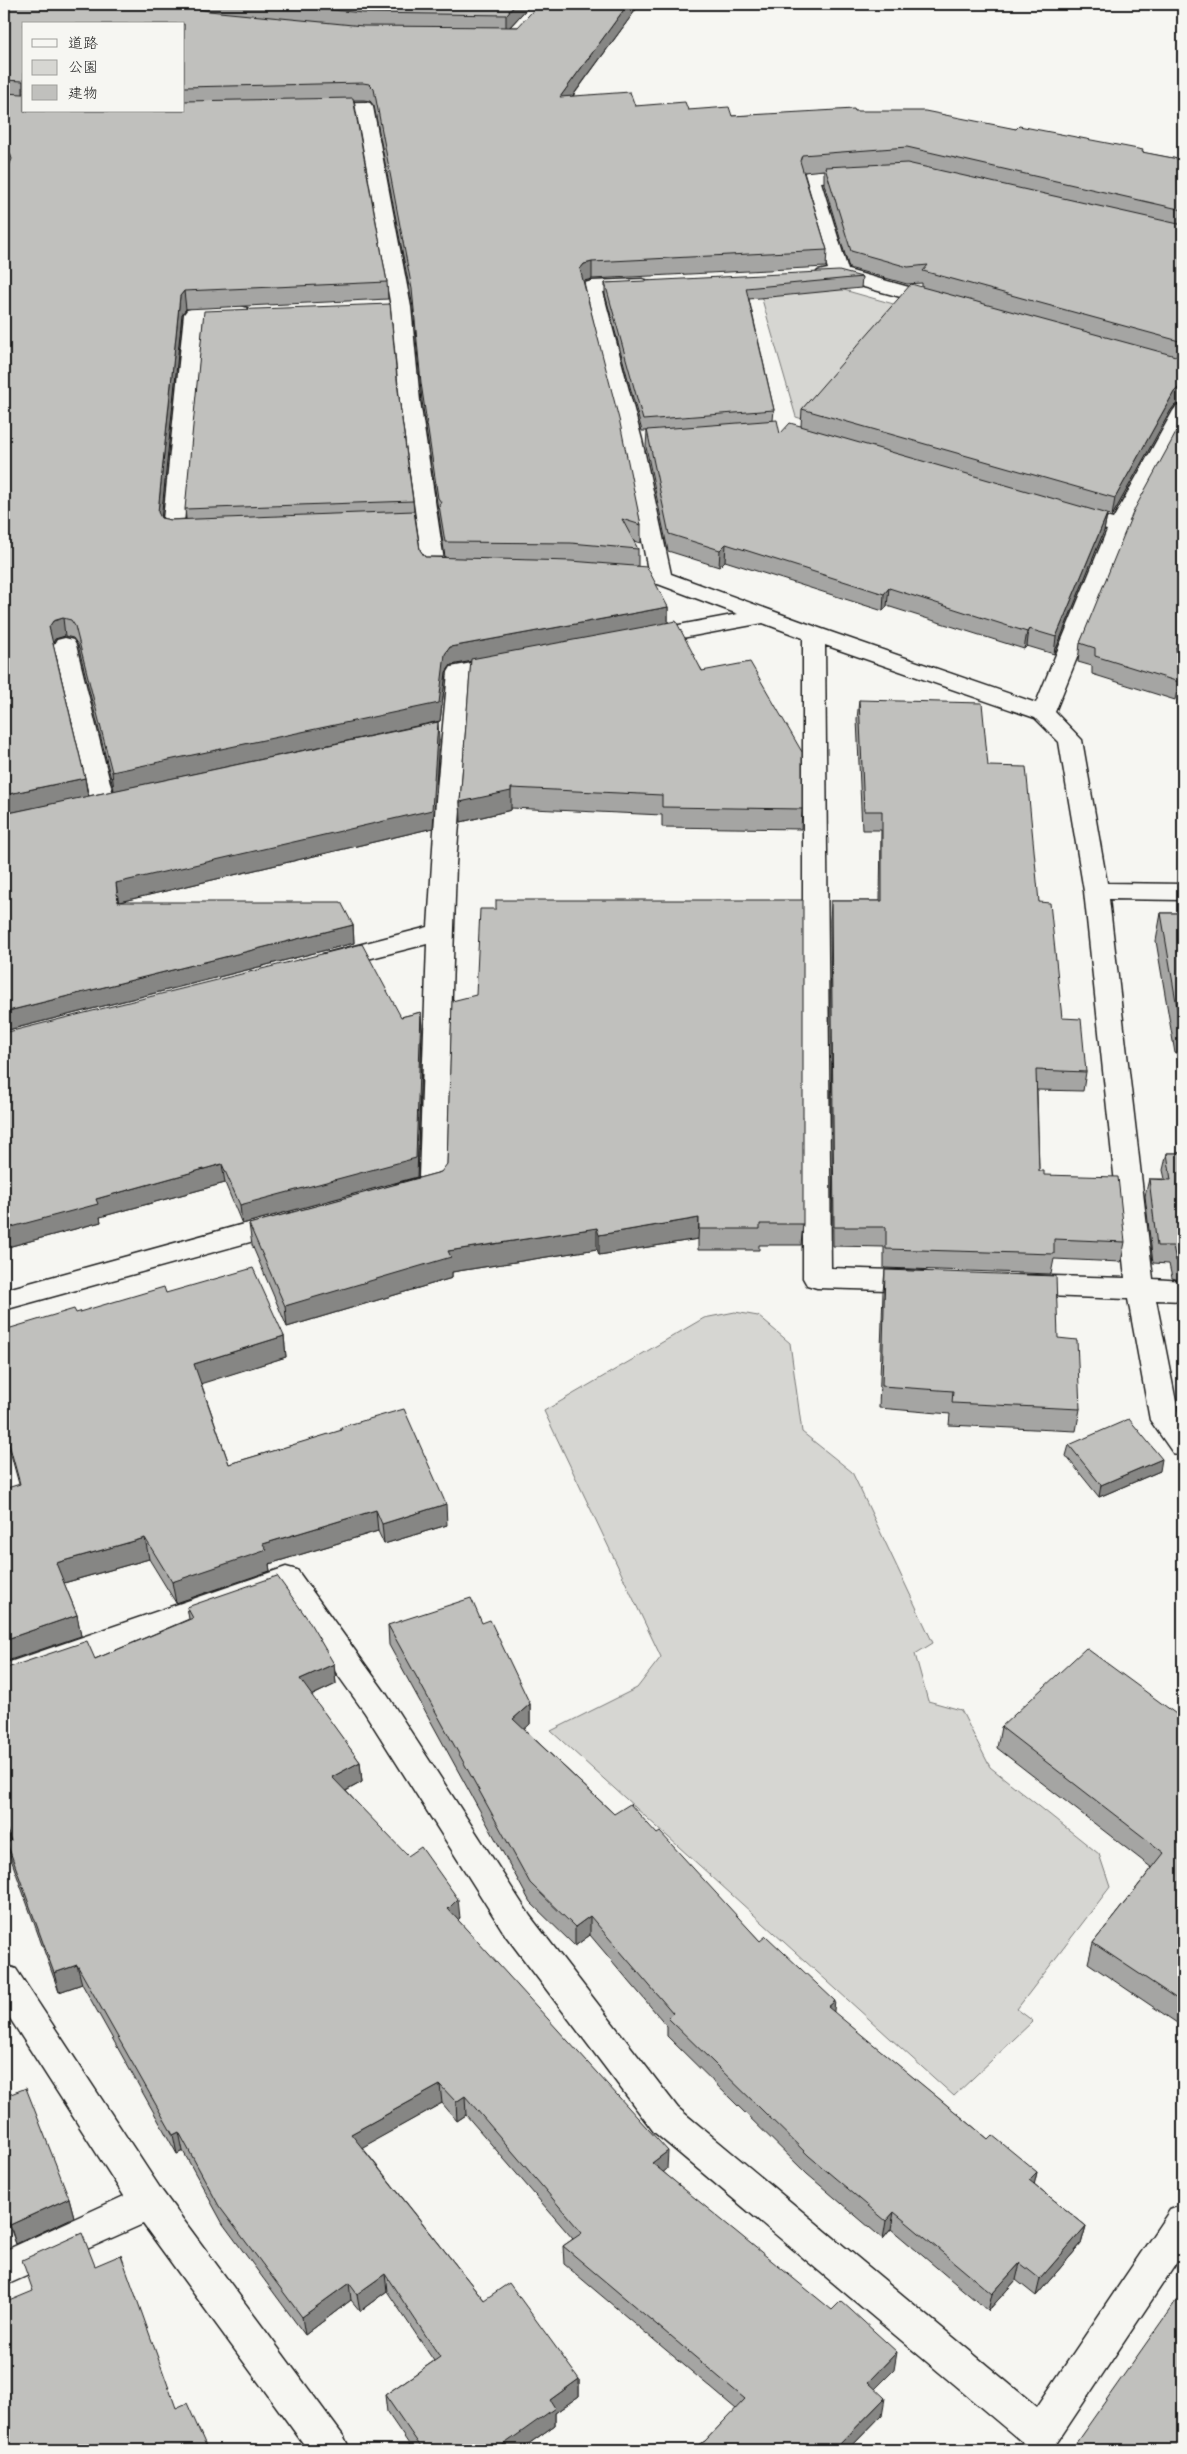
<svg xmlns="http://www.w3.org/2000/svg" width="1187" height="2454" font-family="Sriracha,'Klee One',sans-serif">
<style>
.green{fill:#d6d6d2;stroke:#797977}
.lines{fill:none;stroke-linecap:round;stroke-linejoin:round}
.minor-casing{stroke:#1c1c1c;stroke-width:3}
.minor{fill:#f6f6f2;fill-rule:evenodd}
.wall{fill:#a5a5a3;stroke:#1c1c1c;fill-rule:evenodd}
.shaded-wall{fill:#868684;stroke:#1c1c1c}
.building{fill:#c0c0bd;stroke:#1c1c1c}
</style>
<rect width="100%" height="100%" fill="#f6f6f2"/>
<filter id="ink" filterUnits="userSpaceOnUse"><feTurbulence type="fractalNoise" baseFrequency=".02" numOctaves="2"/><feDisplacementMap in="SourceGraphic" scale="10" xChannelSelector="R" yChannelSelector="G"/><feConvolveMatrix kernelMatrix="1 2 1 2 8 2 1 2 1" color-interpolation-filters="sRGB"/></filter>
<g filter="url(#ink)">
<path class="green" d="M819,283l78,22 -91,115 -10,-3 -37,-128z
M735,1312l23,4 32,27 12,89 50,40 81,171 -18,11 13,47 33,9 29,57 109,87 11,33 -93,122 16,12 -79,75 -403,-365 86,-43 24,-31 -117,-246 160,-93z"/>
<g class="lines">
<g class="minor-casing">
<path id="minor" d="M364,102l6,1 3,4 38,200 9,94 24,160 25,2 3,5 -3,5c-14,3 -29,3 -43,0l-3,-5 -23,-167 -9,-94 -35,-194 -43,-1 -3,-4 3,-4 6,-1z
M860,169l7,2 2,4 -2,4 -46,3 27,88 100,28 3,4 -3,4 -7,2 -103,-28 -20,-1 -3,-4 3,-4 10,-2 -27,-92 2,-4 7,-2z
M642,279l7,2 3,4 -3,4 -46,3 39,148 29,134 151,55 214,74 71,-173 -46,-12 -3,-5 3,-5 8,-1 44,12 60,-108 3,-4 7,-2v24l-53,98 -75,185 27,28 25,143 76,1v16l-74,-1 44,380 30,2v20l-27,-1 23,117 4,6v33l-10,-3 -23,-33 -22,-121 -110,-4 -10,-3 -4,-7 4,-7 10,-3 107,3 -41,-387 -25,-149 -24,-24 -210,-73 6,623 92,3 10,3 4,7 -4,7 -10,3 -106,-3 -10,-3 -4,-7v-640l-40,-15 -119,22 -8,-2 -3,-5 3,-5 102,-19 -80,-30 -52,-5 -3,-5 3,-5 8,-2 34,3 -26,-130 -40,-153 3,-4 7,-2z
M240,306l7,2 3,4 -3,4 -44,4 -19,203 24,1 3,5 -3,5 -35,2 -8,-1 -3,-5 22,-216 3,-4 7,-2z
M65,638l8,2 3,5 39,158 -4,5 -8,3 -8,-3 -4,-5 -37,-158 3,-5z
M508,656l8,2 3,5 -3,5 -46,9 -14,187 -10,320 -4,7 -36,10 -10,-3 -4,-7 4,-7 23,-6 8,-234 -95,24 -9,-2 -4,-6 4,-6 105,-27 8,-127 12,-128 3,-5z
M287,1212l10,3 4,7 -4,7 -293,81v-20z
M286,1567l11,3 90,125 143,221 148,192 359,299 133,-197 13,-5v48l-129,194c-9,4 -17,4 -26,0l-374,-315 -148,-196 -141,-223 -85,-119 -276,96v-26z
M4,1965l12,4 146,222 182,246 6,13h-42l-165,-226 -139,62v-35l120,-55 -120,-187z"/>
</g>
<use href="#minor" class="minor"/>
</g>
<path class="wall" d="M4,4h527l-21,23h8l122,-23 -67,92 62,10 53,4 44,6 123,-5 161,18 167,31v244l-8,1 -4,5 -59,106 -5,-2 -3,17 -50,123 -27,-8 -3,3 -137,-43 -4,5 -158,-50 -6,6 -51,-16 -22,-104 1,-16h-5l-37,-137v-11l257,-6 -1,11 -112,11 25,111 -1,10 7,14 21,-8 1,-17 120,-122v-4l-15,1 -58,-16 -25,-84v-14l-20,2 23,78 -1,17 -234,12 -8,2v1l57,243v18l-8,-2 5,8v17l30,41v16l134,186 -1,20 -139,-2v-12l-151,-7v2l-50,12 -1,-20 11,-141 -20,4 -5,7 -6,49 -266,57 265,-38 -6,88 -314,74 234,23 1,18 -350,88zM184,24v87h-160zM354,100h10l6,1 4,5 39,201 9,94 23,156h-20l-5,-7 -6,-39 -1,-10 -15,-111 -213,119 1,10 -15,1 -10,-2 21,-204 4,-5 202,-10 -1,-17zM65,636l8,2 5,7 36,146 -26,5 -3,-18 -32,-134 2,-5z
M1183,420v248l-5,-2 1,16 -4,18 -83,-26v-8l-14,-4 2,-19z
M859,700l129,66 51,136 23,116 24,54 -3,19 -46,-1 2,81 86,71 -4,20 -67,-3 -3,15 -167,-6v-21l-51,-1 -3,-325 1,-20h49l1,-71h-19l-5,-111z
M1161,913h22v140h-8l-19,-112z
M421,1012l1,18 -5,147 -175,47 -17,-41 -125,34 1,5 -97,26 397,-231z
M1167,1153h16v128l-11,-3 -3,-14 -16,-1 -8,-67 4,-17h16l-2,-9z
M441,1172l362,52 -2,21h-42v5h-61v-11l-99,16 -2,-6 -145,23v6l-165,49 -35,-82 -3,-21z
M885,1270l173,68 22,71 -4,22 -127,-6 1,-11 -71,-6 4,-116z
M1180,1285h3v52l-6,-34z
M166,1293l118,43 2,21 -85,26 28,81 112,-33v-4l106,98 -63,19 -6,-13 -109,33 1,7 -94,32 -27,-44 -85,24 13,32 4,21 -62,-152 -15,-55v-99z
M1069,1445l91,26 -61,26 -33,-41z
M187,1607l147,57 2,20 -25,12 49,66 2,20 -16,9 114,127 -2,2 209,249 -4,3 231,198 -19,19 7,26 -34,35h-156l13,-9 31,-32 -172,-145 -1,-18 10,-7 -107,-124 -9,6 -15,-18 -80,44 122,153 95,79v17l-24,17v12l-35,25h-107l-26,-38 -2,-17 49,-34 -47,-70 -27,20 -9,-11 -46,35 -82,-111 -40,-73 -6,3 -95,-170 -23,8 -47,-130 -5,-19 2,-1 -5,-15v-158l91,-10 94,-40z
M482,1623l48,81v20l-6,5 90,85 43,20 103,107 74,72 154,126 49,33 -3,12 52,42 -5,18 -45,52 -20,-16 -28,31 -97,-82 -8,10 -76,-65 -140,-138v-10l-77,-91 -15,11 -45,-44 -141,-257 -1,-20z
M1183,1719v308l-95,-64 5,-20 59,-75 -155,-120 4,-21z
M4,2090l2,6 63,102 5,19 -58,27 -12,-33z"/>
<path class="shaded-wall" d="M516,4h15l-25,27v-16z
M628,4h12l-80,109v-16z
M592,262v17l-8,2 -4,5v-17l4,-5z
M184,291l2,18 -4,5 -22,216 -2,-18 22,-216z
M1183,387v17l-8,1 -4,5 -59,106 3,-18 59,-106 4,-4z
M1107,514l-3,17 -50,123 2,-17z
M726,544l-1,17 -6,6 1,-17z
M889,588l-2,18 -4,5 1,-17z
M668,607v18l-217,40 -5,7 -6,49 -326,70 -2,-19 333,-118 5,-7z
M63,618l2,18 -10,3 -3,6 -3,-18 4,-6z
M1029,629l-2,17 -3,3 3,-17z
M438,722l1,18 -6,88 -314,74 2,19 -5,-38z
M85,778l3,19 -84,17v-19z
M511,788v22l-50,12 -1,-20z
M353,925l1,18 -350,88v-19z
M421,1012l1,18 -5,147 -175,47 -2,-19z
M222,1164l3,19 -125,34 1,5 -97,26v-19l92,-30z
M699,1218l-1,21 -99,16v-20z
M597,1228v21l-145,23v6l-165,49 -2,-21 163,-55z
M284,1336l2,21 -89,28 -3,-21z
M1162,1459l-2,12 -61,26 2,-12z
M446,1504l1,21 -63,19 -2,-20z
M376,1510l2,21 -109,33 1,7 -94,32 -4,-21 91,-38z
M145,1538l4,21 -89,25 -4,-21z
M77,1615l4,21 -77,26v-22z
M334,1664l2,20 -34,16 -2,-21z
M530,1704v20l-16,15 -1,-20z
M360,1762l2,20 -28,15 -2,-20z
M458,1899l2,19 -11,10 -1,-19z
M590,1916v19l-15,11v-19z
M77,1965l5,19 -23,8 -5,-19z
M835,2001l-2,19 -5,-13z
M440,2085l2,18 -88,49 -3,-18z
M465,2096l1,19 -9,6 -1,-19z
M179,2132l4,19 -6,3 -4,-19z
M668,2151l-1,18 -15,13v-19z
M1037,2172l-4,18 -4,-10z
M69,2198l5,19 -58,27 -6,-19z
M894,2212l-3,17 -8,10 3,-18z
M1086,2226l-5,18 -45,52 4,-17z
M1020,2263l-4,17 -28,31 4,-17z
M385,2274l2,17 -27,20 -3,-17z
M349,2283l2,17 -46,35 -3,-18z
M897,2352l-3,18 -29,29 3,-17z
M579,2379v17l-24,17v12l-35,25h-24l54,-50z
M885,2398l-3,17 -34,35h-14z"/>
<path class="building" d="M4,4h169l36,7 154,15 155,1 21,-23h89l-68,93 70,-5 5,14 50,-4 3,8 41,-3 3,9 122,-7 1,2h70l91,18 3,-3 124,24 -1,2 41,8v2l-1,2 1,1v45l-276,-63 -105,8 -2,6 27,89 -235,12 -8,2 -4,5 40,154 21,102 -19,-6 16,30 -67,-6 -126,-1 -6,-37 2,-3 -3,-4 -17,-115 -9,-94 -38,-200 -5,-5 -6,-1 -179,4v-63h-160v87h160v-10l169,-3 34,184 -203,9 -4,5 -22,216 3,6 10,2 243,-9 6,39 5,7 146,4 76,6 21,40 -218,40 -5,7 -6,49 -327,69 -37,-146 -4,-6 -8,-2 -10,3 -4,6 36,151 -81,17v-628l5,-1 3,-7 -2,-6 -6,-2v-58l19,1v-13l-19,-1z
M271,4h245l-10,11 -143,-2z
M907,163l276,62v117l-260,-71 5,-6 -20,2 -57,-16 -26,-84z
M839,271l23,6 -116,11 28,122 -131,10 -38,-137z
M911,284l272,74v29l-5,1 -4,4 -59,106 -313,-89z
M390,304l8,86 15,111 -228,8 19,-198z
M777,420l3,14 10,-11 317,91 -51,123 -27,-8 -2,3 -138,-44 -5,6 -158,-50 -6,6 -51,-16 -22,-104z
M1183,420v229l-7,-2 3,35 -84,-26v-8l-15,-5 54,-133z
M676,621l26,50 48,-9 52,90v57l-140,-2v-12l-151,-7v3l-51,11 11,-143z
M859,700l123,3 6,63 38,1 13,135 11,1 12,115 19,1 5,53 -50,-2 3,101h5v4l74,2 7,65 -71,-3v15l-168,-5v-22h-52l-3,-326h51v-90h-18z
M438,722l-6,88 -316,73 2,19h223l12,23 -349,87v-198z
M496,900h307v324h-43v5h-61v-11l-100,17 -2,-7 -149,23 3,6 -166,49 -36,-82 192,-52 6,-8 5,-163 24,-6 4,-86h16z
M1161,913h22v112h-3z
M362,944l39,73 20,-5 -5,146 -176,47 -18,-41 -126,35 2,5 -94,25v-196z
M1167,1153h16v110l-7,-2 -3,-15h-16l-8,-67 22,1z
M253,1268l31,68 -90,28 35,100 113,-34 -1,-3 63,-18 42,95 -64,20 -6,-14 -113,34 4,6 -95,32 -27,-44 -89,25 21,52 -73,25v-151l16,-5 -16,-59v-95l70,-21 2,4 88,-26 2,6z
M885,1270l171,6 2,62 19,2 3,69 -128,-6 1,-12 -71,-5z
M1180,1285h3v16z
M1129,1419l33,40 -61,26 -32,-40z
M277,1576l30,42 27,46 -34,15 60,83 -28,15 76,79 13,-9 37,52 -10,10 220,242 -16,12 180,147 9,-9 56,51 -29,30 17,16 -51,52h-142l13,-9 40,-42 -182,-153 19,-13 -117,-137 -9,6 -16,-17 -89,49 133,166 25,-17 70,96 -29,21 5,8 -59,42h-73l-38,-55 55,-38 -55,-83 -28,20 -8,-11 -47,34 -83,-111 -40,-74 -6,3 -96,-170 -23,8 -47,-130 4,-2 -7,-19v-153l83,-28 8,18 98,-41 -6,-11z
M471,1598l11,25 8,-3 40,84 -17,15 101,95 16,-10 27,30 3,-2 100,109 6,-5 69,65 -7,6 160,132 4,-4 45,37 -8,8 57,46 -46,53 -20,-16 -28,31 -98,-82 -8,9 -77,-65 -141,-138 5,-5 -83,-97 -15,11 -45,-44 -142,-258z
M1086,1648l97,71v284l-90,-60 71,-90 -163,-126z
M26,2088l43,110 -59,27 -6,-16v-119l2,6z
M82,2233l13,33 26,-11 55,153 11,-5 21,47h-204v-147l29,-12 -11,-31z
M1183,2291v159h-112z"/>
</g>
<rect width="1187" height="2454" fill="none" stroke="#f6f6f2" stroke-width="20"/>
<rect x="10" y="10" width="1167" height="2434" fill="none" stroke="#1c1c1c" stroke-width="2" filter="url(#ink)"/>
<rect x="22" y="22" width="162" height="90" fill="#f6f6f2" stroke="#9f9f9c"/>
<rect x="32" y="39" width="25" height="8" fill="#f6f6f2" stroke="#9f9f9c"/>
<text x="68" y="48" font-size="15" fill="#1c1c1c">道路</text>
<rect x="32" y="60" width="25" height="15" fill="#d6d6d2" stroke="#9f9f9c"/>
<text x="68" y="72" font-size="15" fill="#1c1c1c">公園</text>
<rect x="32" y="85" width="25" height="15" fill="#c0c0bd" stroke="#9f9f9c"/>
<text x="68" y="98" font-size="15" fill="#1c1c1c">建物</text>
</svg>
